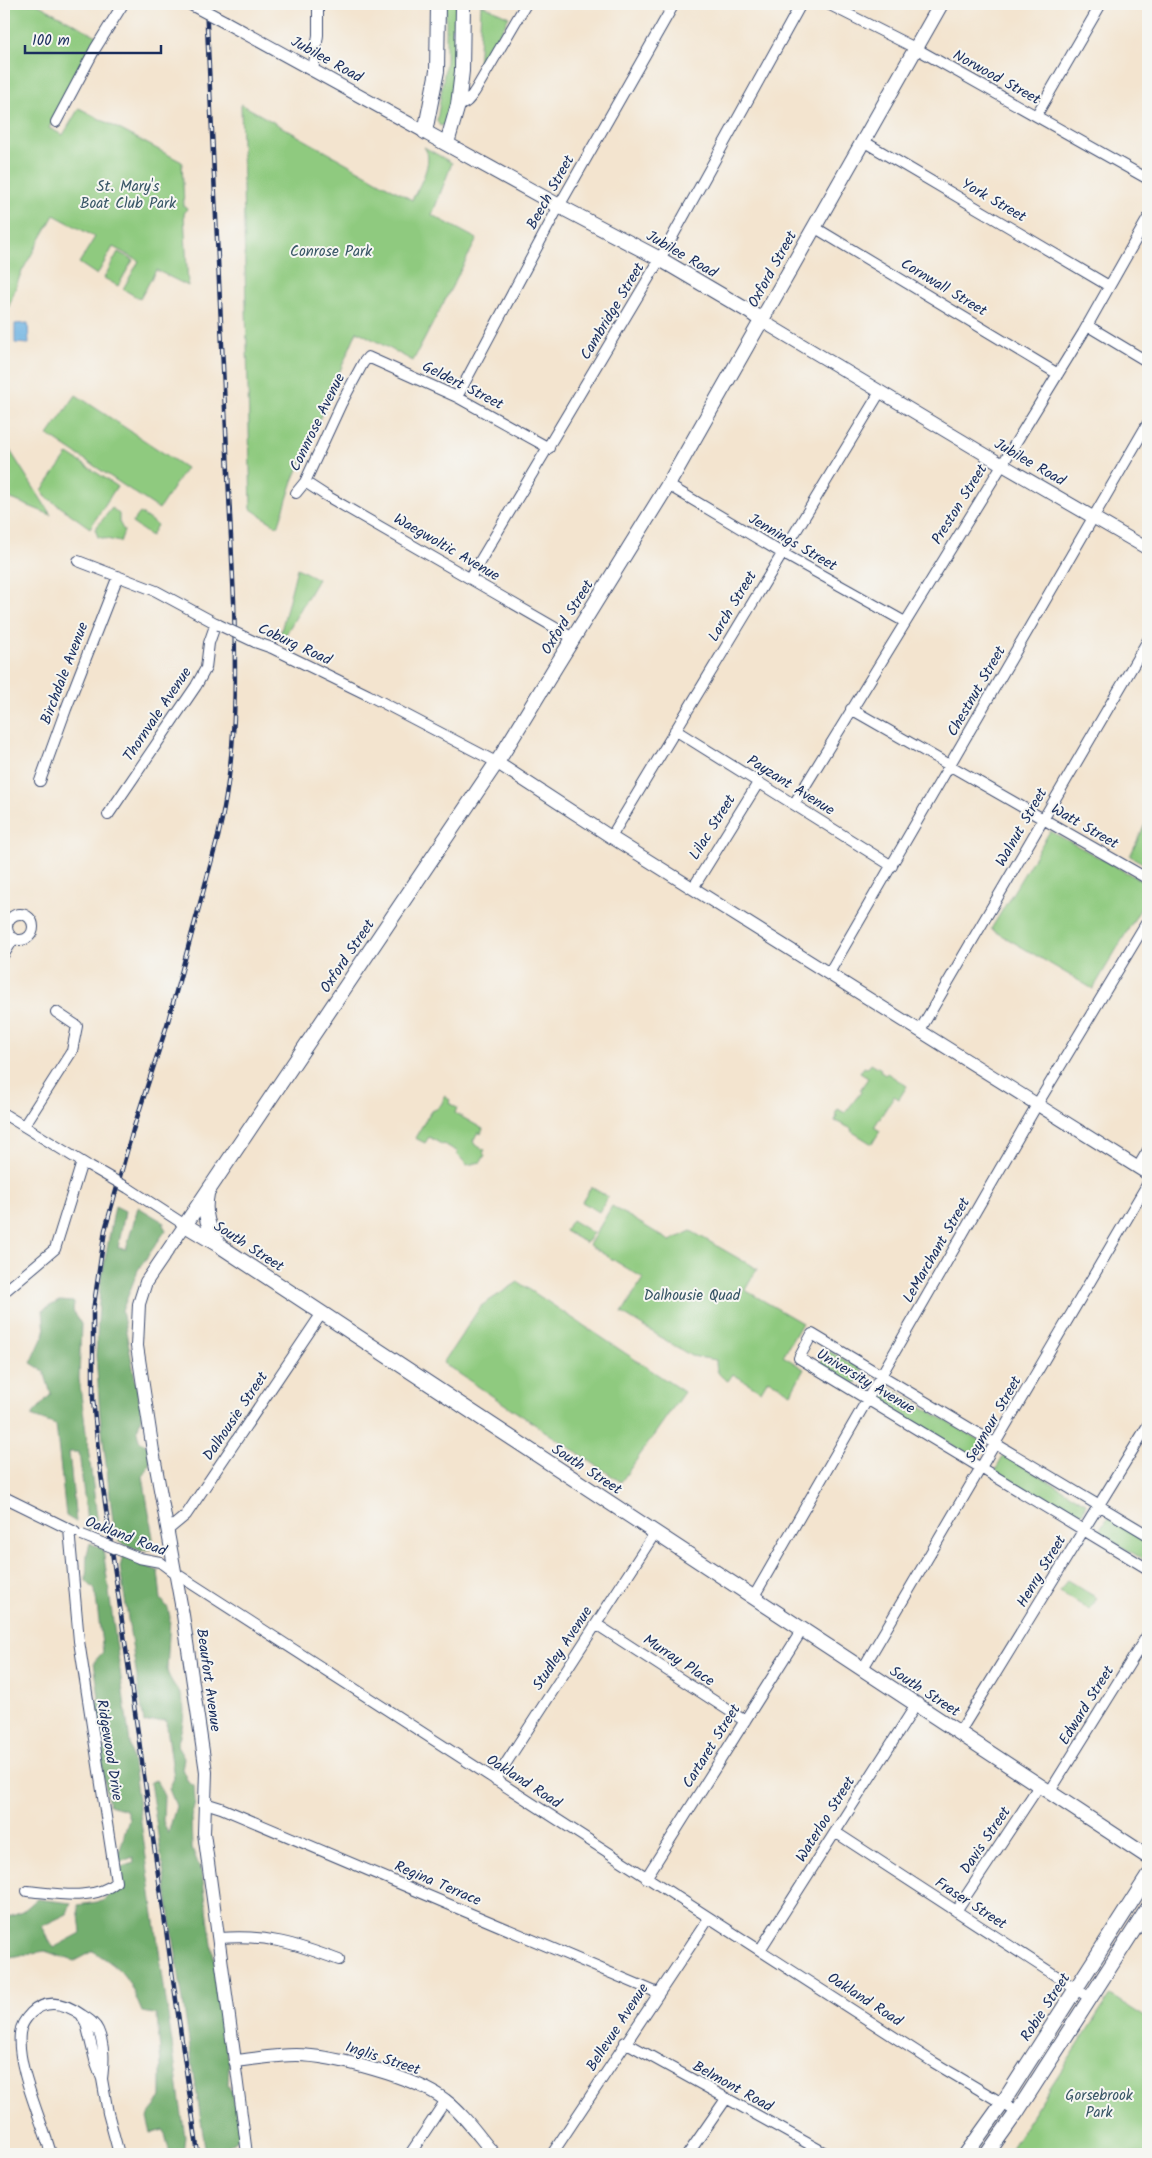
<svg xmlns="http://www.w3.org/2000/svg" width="1152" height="2158" font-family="Kalam,sans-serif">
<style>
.green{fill:#8fca7f;stroke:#557c6e}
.forest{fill:#73ae6e;stroke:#476e66}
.water{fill:#6ab1e1;stroke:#4270a0}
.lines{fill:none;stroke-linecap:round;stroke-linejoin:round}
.minor-casing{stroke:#3b4a6f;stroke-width:12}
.tertiary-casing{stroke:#3b4a6f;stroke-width:14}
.secondary-casing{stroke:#3b4a6f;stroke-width:16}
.minor{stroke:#fff;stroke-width:10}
.tertiary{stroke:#fff;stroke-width:12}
.secondary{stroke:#fff;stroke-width:14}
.rail-casing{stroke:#1b2f5e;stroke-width:4.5}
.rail{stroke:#f6f6f2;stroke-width:2.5;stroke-dasharray:8;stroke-linecap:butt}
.minor-bridge-casing{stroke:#3b4a6f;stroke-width:12;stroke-linecap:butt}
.tertiary-bridge-casing{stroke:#3b4a6f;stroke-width:14;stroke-linecap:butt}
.minor-bridge{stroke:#fff;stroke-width:10}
.tertiary-bridge{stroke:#fff;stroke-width:12}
.labels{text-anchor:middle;stroke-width:4;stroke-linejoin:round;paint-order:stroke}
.street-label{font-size:15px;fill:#1b2f5e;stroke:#f6f6f2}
.park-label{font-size:15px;fill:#385666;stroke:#f6f6f2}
</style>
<rect width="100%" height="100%" fill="#f6f6f2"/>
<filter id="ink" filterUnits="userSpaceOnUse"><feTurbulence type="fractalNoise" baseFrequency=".02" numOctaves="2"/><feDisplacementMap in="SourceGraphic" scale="10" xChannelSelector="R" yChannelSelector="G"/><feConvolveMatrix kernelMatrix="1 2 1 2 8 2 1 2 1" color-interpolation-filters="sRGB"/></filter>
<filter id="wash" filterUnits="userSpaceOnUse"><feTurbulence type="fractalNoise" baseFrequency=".0096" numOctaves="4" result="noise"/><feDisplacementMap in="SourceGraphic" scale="20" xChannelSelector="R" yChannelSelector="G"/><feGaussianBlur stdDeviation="1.12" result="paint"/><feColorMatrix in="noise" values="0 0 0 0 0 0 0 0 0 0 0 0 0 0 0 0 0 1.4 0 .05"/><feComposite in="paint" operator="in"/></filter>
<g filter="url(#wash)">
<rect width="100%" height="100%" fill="#f3e4cf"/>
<path class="green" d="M4,4h33l60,32 -48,92 14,7 16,-27 103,54 2,44 3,2 -3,6 4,72 -32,-16 -16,29 -17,-10 16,-28 -26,-14 -16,28 -18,-12 16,-26 -41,-22 -33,58 -17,47z
M446,4h11l-2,91 -9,29 -6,2 -3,-5 9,-60z
M481,4l28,13 -31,57z
M241,104l171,96c7,-14 23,-39 12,-53l28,16 -20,52 45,24 -64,122 -56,-30 -64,150 -15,46 -27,-18z
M118,252l15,8 -15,26 -14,-8z
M76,395l110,73 -27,41 -111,-74z
M4,441l47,74 -47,-19z
M68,454l49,32 -27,42 -45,-32 -3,-6z
M112,508l7,6v8l5,9 -4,11 -22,-5 -3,-8z
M140,513l17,12 -6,11 -19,-13z
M297,568l21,11 -36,62 -3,-2z
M1148,818v48l-18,-10z
M1050,831l98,53v12l-55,93 -102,-60z
M871,1063l10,6 -1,2 5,4 2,-2 20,13 -8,13 -5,-3 -20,31 6,4 -8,13 -21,-13 1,-2 -17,-8 2,-5 -2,-2 3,-5 7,4 16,-21 -1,-2 8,-12 -8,-5 4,-6 3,1z
M444,1096l6,4 -1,3 8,5 -2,5 28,16 -2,5 -3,-2 -5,9 2,4 10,5 -2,3 2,2 -4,7 -14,3 -10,-11 1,-2 -14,-8 -1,1 -14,-8 -4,6 -10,-5 16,-27c8,-2 12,-7 13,-15z
M591,1187l17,10 -9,15 -17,-10z
M612,1206l58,35 21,-10 66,38 -12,21 57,33 -19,33 21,13 -13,24 -23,-14 -7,12 -28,-17 -5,7c-10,-6 -12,-9 -12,-21l-25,-4 -69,-43 21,-35 -54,-33z
M572,1220l21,13 -7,10 -21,-12z
M518,1282l166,110 -63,90 -178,-119 38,-57z
M826,1352h5l30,17 1,4 -6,10h-4l-31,-17v-4z
M890,1388l94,55c0,6 -4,13 -10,15l-92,-54 -1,-3z
M1004,1455l82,48 -3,9 -7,6 -81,-47z
M1110,1518l38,23v21l-48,-28 -1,-3 8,-12z
M1067,1580l30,18 -7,12 -30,-18z
M1110,1995l38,24v135h-141z"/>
<path class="forest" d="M115,1206l10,5 -7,37 8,1 12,-42 27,16h-3l4,7 -28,40 -16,41 20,103 -5,17 2,9 9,7 2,16 -7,13 10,62 -2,11 -10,2 -22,-9 -6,-21 -13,-106 -4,-60 4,-69z
M59,1301l15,1 -1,9 8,13 -2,55 19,145 -10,6 -9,-78h-10l7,70 -10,-6 -10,-91 -25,-9 20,-22 -7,-23 -13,-8 14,-31 -2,-22z
M90,1543l13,6 82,588 -2,17h-13l-6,-24 -13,3 -4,-15 14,-21v-32l-4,-50 -15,-3c-15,-36 -16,-40 -49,-61l-19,10 -29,-10 -41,7v-39l18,-7 15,-13 34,4 -4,11 -25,12 11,22 28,-15 -3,-28 25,-4 16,-20 -2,-12 17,-6 -1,-6 -17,7 13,-46 -3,-8 -17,-5 -10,-54 13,-7 -1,-9 -14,2 -3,-24 5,-16 -5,-35 9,-10 -8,-62 -9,-9 1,-27z
M123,1556l35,15 3,28 7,9 2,9 -3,53c2,11 11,18 15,28 5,16 -1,33 -5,48l7,12 -2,11 6,13 6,4 1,16 -4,15 1,31 10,26 27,190 -1,20 8,22 4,30c-11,10 -19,18 -34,18l-56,-372 6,-2 8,16 -1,25 5,13 8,-28 -7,-17 5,-11 -8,-58 -22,3 -24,-156z"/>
<path class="water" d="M28,323l1,21 -14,-1v-19z"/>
</g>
<g filter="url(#ink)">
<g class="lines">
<g class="minor-casing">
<path id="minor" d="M828,4l89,45 231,130
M313,71l5,-36v-31
M458,105c9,-1 12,-7 17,-14l51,-87
M1036,116l65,-112
M56,122l39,-73 28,-45
M863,141l246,145
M814,227l244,147
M1088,326l60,36
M457,397l102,-191 115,-202
M305,482l20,13 248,143
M668,485l114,68 123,69
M296,493l9,-11 36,-78 22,-41 5,-6 89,40 92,51
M78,561l78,30 63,34
M470,578l190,-319 141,-255
M255,642l17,6 96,47 128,67
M851,709l297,170
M675,730l217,136
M40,781l26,-72 52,-133
M794,804l289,-471 65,-115
M108,815l88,-129 10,-18 3,-25 7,-20
M611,837l269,-445
M693,888l65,-105
M7 927a13 13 0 1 1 26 0a13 13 0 1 1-26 0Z
M4,954l10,-16
M829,973l319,-550
M920,1030l228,-390
M4,1114l83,51
M24,1126l48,-75 5,-25 -21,-14
M1138,1167l10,-17
M128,1188l57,37
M4,1292l51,-43 27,-87
M4,1497l71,35
M168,1530l18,-15 136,-202
M1148,1535l-336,-201 -13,24 349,211
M139,1558l21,4 12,9 761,491 84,50
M753,1598l285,-495 110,-183
M596,1624l149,97
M862,1670l286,-487
M959,1733l189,-308
M495,1780l160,-247
M1049,1793l99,-159
M205,1803l16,5 437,185
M835,1832l255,166
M646,1878l156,-248
M27,1891c26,2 68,11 89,-9l-37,-241 -10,-112
M956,1911l83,-125
M220,1938c46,-4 76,6 119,22
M760,1950l156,-245
M82,2016l4,7 9,37 7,19 6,34 11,41
M625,2042l202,112
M235,2061l12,93
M51,2154c-9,-34 -35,-87 -31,-121 1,-8 5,-14 11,-20 16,-15 34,-10 51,2 6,4 13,8 16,15 7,16 6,33 4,49
M410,2154l36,-54
M552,2154l157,-236
M688,2154l38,-55"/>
</g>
<g class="tertiary-casing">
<path id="tertiary" d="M225,22l200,110
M762,321l239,143 147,85
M496,762l115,75 537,337
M185,1225l-39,57 -7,22 -2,42 16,105 30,164 23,157 -2,61 31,228c20,-2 41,-6 61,-6 36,0 122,23 149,45 19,14 34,37 49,54"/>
</g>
<g class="secondary-casing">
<path id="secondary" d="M438,4l-1,67 -12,61 134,74 101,53 90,53 12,9
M941,4l-273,481 -112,181 -53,87 -318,472 35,21 928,611
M447,143l11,-38 4,-34 1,-67
M207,1194c-4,20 1,34 12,50
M966,2154l36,-50 146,-228
M987,2154l30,-42 131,-204"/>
</g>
<use href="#minor" class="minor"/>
<use href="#tertiary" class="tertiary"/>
<use href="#secondary" class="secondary"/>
<g class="rail-casing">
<path id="rail" d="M198,2154l-99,-694 -6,-61v-88l12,-81 28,-100 34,-105 51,-188c19,-80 18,-155 16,-236l-28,-597"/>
</g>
<use href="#rail" class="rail"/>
<g class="minor-bridge-casing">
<path id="minor-bridge" d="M219,625l36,17
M90,1166l38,22
M82,1535l57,23"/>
</g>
<g class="tertiary-bridge-casing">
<path id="tertiary-bridge" d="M191,4l34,18"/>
</g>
<use href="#minor-bridge" class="minor-bridge"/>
<use href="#tertiary-bridge" class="tertiary-bridge"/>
</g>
</g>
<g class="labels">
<g class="street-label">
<text transform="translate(327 59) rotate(29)" y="5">Jubilee Road</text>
<text transform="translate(997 77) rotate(29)" y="5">Norwood Street</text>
<text transform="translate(550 192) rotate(-61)" y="5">Beech Street</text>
<text transform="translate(994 200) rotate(30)" y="5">York Street</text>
<text transform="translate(682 254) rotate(30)" y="5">Jubilee Road</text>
<text transform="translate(772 269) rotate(-61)" y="5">Oxford Street</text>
<text transform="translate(944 287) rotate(31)" y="5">Cornwall Street</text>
<text transform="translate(612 311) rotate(-59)" y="5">Cambridge Street</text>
<text transform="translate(463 385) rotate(27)" y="5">Geldert Street</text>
<text transform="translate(317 422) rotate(-64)" y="5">Connrose Avenue</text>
<text transform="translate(1030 462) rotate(30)" y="5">Jubilee Road</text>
<text transform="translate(959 504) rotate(-58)" y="5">Preston Street</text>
<text transform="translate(793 542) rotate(30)" y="5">Jennings Street</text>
<text transform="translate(447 547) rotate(30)" y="5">Waegwoltic Avenue</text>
<text transform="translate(732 606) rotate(-59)" y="5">Larch Street</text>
<text transform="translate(567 617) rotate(-58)" y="5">Oxford Street</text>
<text transform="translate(295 644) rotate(25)" y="5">Coburg Road</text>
<text transform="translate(64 673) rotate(-69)" y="5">Birchdale Avenue</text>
<text transform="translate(976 691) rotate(-60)" y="5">Chestnut Street</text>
<text transform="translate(157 714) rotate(-56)" y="5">Thornvale Avenue</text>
<text transform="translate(791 785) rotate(32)" y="5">Payzant Avenue</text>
<text transform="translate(1085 826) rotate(30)" y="5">Watt Street</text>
<text transform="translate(712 827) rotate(-58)" y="5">Lilac Street</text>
<text transform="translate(1021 827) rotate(-60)" y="5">Walnut Street</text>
<text transform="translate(347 956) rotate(-56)" y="5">Oxford Street</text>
<text transform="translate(249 1246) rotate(33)" y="5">South Street</text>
<text transform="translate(936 1250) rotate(-60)" y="5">LeMarchant Street</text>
<text transform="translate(866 1381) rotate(31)" y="5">University Avenue</text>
<text transform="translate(235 1416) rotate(-56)" y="5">Dalhousie Street</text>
<text transform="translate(993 1419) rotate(-60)" y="5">Seymour Street</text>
<text transform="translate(587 1469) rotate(33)" y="5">South Street</text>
<text transform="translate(126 1536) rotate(21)" y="5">Oakland Road</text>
<text transform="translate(1041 1571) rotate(-59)" y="5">Henry Street</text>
<text transform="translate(562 1648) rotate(-57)" y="5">Studley Avenue</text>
<text transform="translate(679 1660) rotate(33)" y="5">Murray Place</text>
<text transform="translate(209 1680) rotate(82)" y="5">Beaufort Avenue</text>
<text transform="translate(925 1691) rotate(33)" y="5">South Street</text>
<text transform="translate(1086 1705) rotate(-58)" y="5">Edward Street</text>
<text transform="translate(711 1746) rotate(-58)" y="5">Cartaret Street</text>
<text transform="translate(110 1750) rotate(81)" y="5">Ridgewood Drive</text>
<text transform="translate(524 1781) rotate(33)" y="5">Oakland Road</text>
<text transform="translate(825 1819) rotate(-58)" y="5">Waterloo Street</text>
<text transform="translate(985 1840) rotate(-56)" y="5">Davis Street</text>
<text transform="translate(438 1883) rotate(23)" y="5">Regina Terrace</text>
<text transform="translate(971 1903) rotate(33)" y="5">Fraser Street</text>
<text transform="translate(865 1999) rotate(33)" y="5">Oakland Road</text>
<text transform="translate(1045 2007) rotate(-57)" y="5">Robie Street</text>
<text transform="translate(617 2027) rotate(-57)" y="5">Bellevue Avenue</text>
<text transform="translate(383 2058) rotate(18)" y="5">Inglis Street</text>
<text transform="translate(733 2086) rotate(29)" y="5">Belmont Road</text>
</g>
<g class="park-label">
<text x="128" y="191">St. Mary's<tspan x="128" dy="17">Boat Club Park</tspan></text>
<text x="331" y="256">Conrose Park</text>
<text x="692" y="1300">Dalhousie Quad</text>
<text x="1099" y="2100">Gorsebrook<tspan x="1099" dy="17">Park</tspan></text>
</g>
</g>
<rect width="1152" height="2158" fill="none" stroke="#f6f6f2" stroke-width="20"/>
<path d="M25 45v8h136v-8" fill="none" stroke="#1b2f5e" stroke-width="2.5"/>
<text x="32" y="45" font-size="15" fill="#1b2f5e" stroke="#f6f6f2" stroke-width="4" paint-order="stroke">100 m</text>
</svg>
